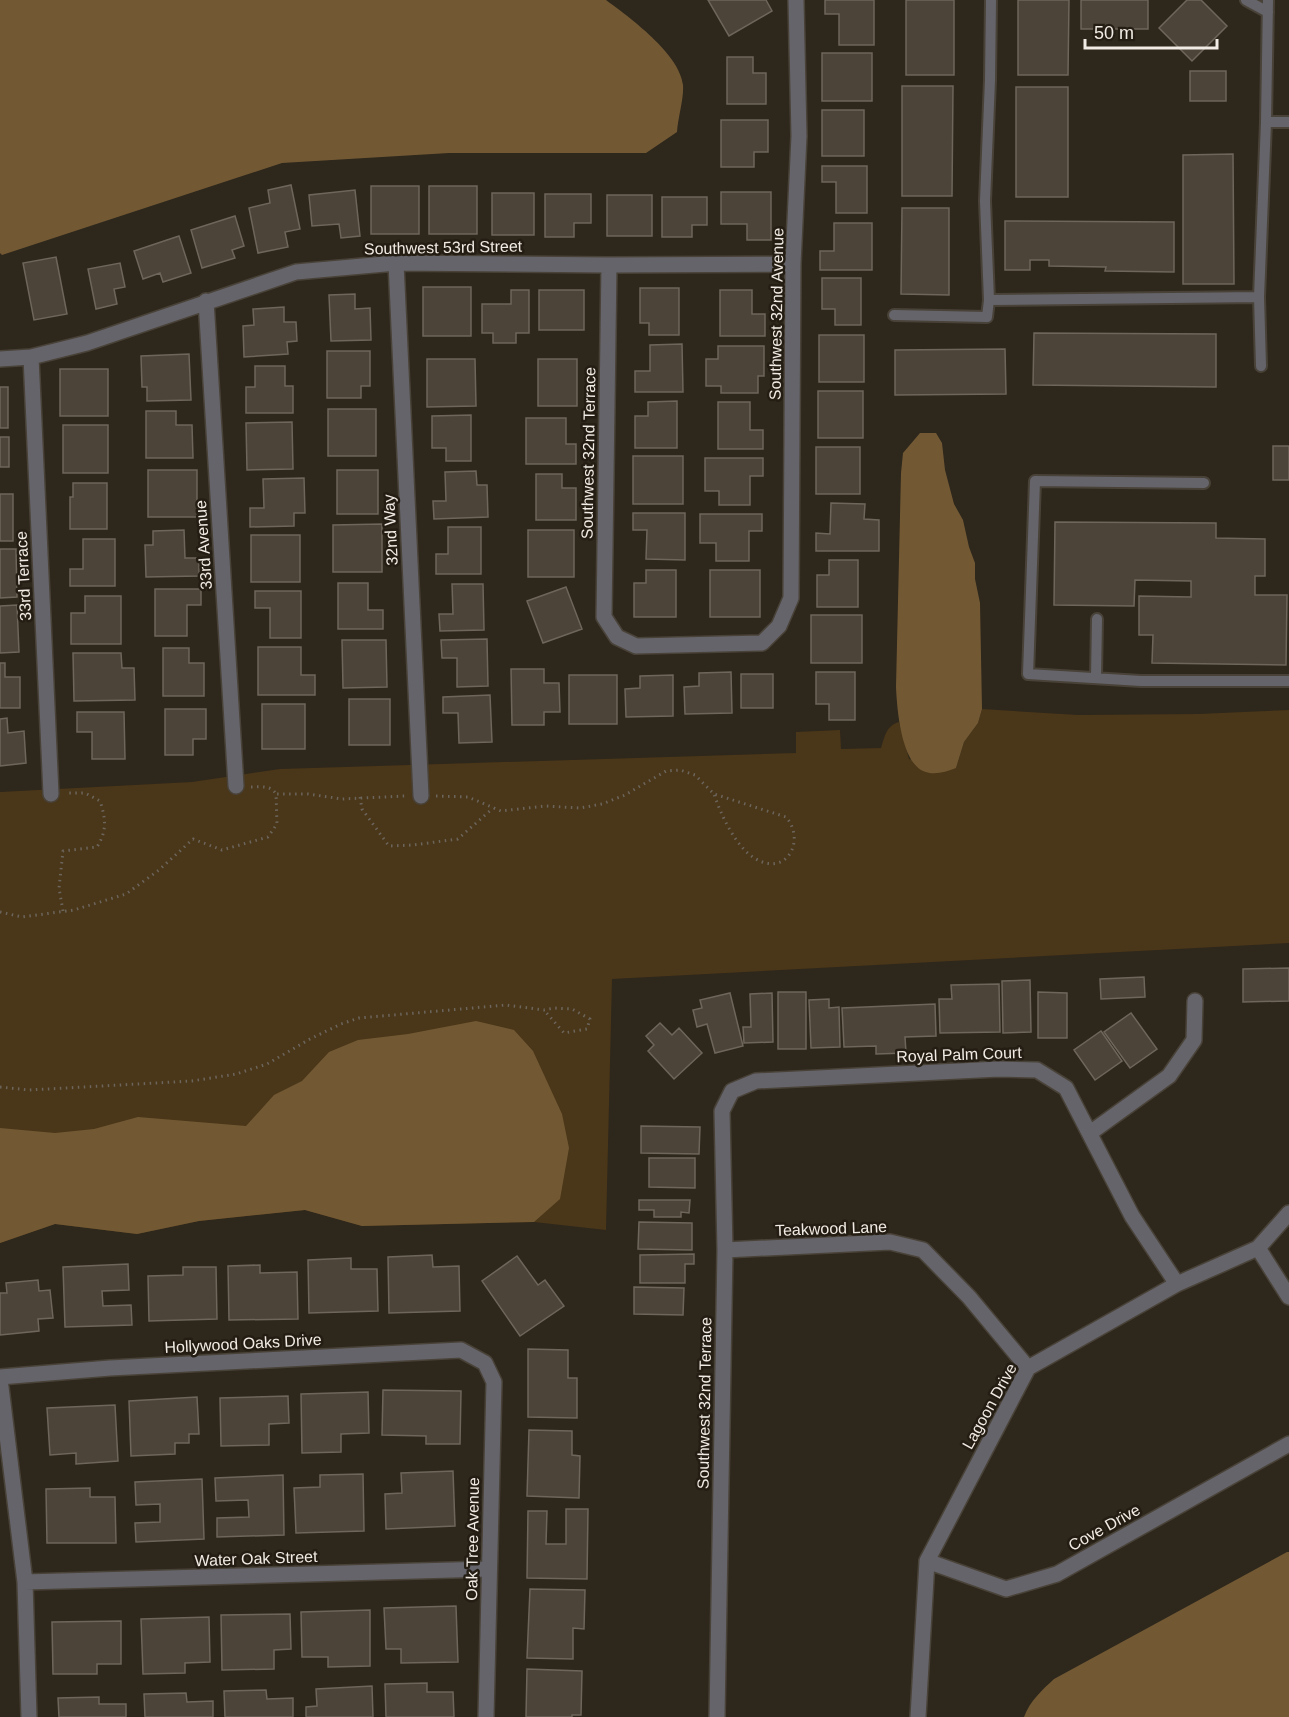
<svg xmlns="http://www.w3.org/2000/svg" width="1289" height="1717" font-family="Arial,sans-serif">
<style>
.green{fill:#4a3618}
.water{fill:#725934}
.building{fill:#4c4439;stroke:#6e665a;stroke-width:1.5}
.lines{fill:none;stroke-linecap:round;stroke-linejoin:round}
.service-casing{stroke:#494238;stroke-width:14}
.minor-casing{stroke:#494238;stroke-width:18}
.path{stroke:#6c655c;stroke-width:3;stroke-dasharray:1.5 4.5;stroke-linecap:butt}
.service{stroke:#65646a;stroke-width:10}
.minor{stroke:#65646a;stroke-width:15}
.labels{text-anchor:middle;stroke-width:5;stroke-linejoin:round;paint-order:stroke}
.street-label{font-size:16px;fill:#f0ebe4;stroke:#241d13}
</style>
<rect width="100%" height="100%" fill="#2e271c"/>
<path class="green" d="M982,709l96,6 120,-1 91,-4v233l-677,36 -6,251 -72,-8 -172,4 -57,-16 -106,11 -62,13 -82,-10 -55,19v-451l192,-10 88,-13 516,-16v-21l44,-2 1,19 40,-1c4,-12 5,-22 18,-26l10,37 47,9 8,-26 14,-19z"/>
<path class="water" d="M0,0h606c23,17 74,54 77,85 1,14 -5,32 -6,47l-31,21h-197l-167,10 -280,92 -2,-2z
M920,433h16l6,10 3,27 9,34 9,16 6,27 6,16v16l5,24 2,106 -4,14 -14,19 -8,26c-11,4 -22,8 -33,3 -22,-10 -26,-62 -27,-84l5,-214 2,-20z
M476,1021l38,9 19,21 29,63 7,34 -9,51 -26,23 -172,4 -57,-16 -106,11 -62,13 -82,-10 -55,19v-115l55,5 39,-4 44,-12 108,9 28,-31 28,-14 27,-29 29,-12 50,-6z
M1287,1552h2v165h-265c6,-16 18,-27 30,-38z"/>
<path class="building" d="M708,0h58l6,11 -43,25z
M825,0h49v45h-35v-31h-14z
M906,0h48v75h-48z
M1018,0h51l-1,75h-50z
M1081,0h67v29h-67z
M1187,0h14l26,26 -35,35 -33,-33z
M822,53h50v48h-50z
M727,57h26v16h13v31h-39z
M1190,71h36v30h-36z
M902,86h51l-1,110h-50z
M1016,87h52v110h-52z
M822,110h42v46h-42z
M721,120h47v32h-14v15h-33z
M1233,154l1,130h-51v-129z
M822,166h45v47h-31v-31h-14z
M291,185l9,44 -15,3 3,15 -30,6 -9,-45 21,-5 -2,-13z
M371,186h48v48h-48z
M429,186h48v48h-48z
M355,190l5,46 -19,2 -2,-14 -27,2 -3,-31z
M721,192h50v48h-24v-16h-26z
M492,193h42v42h-42z
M545,194h46v29h-17v14h-29z
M607,195h45v41h-45z
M662,197h45v28h-15v12h-30z
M902,208h47v87l-48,-1z
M235,216l9,30 -12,4 3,8 -33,10 -11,-38z
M1005,221l169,1v50l-69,-1 1,-4 -57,-1v-6h-19v10h-25z
M834,223h38v47h-52v-19h14z
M179,236l12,37 -28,9 -3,-9 -17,6 -9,-28z
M56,257l11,57 -33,6 -11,-57z
M120,263l5,24 -11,2 3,15 -21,5 -8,-40z
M822,278h39v47h-26v-16h-13z
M423,287h48v49h-48z
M640,288h39v47h-30v-12h-9z
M511,290h18v43h-13v10h-23v-10h-11v-29h29z
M539,290h45v40h-45z
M720,290h32v24h13v22h-45z
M355,294v15l15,-1 1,32 -40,1 -2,-46z
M284,307v15h12l1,19 -10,1 1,12 -44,3 -1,-31 11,-1 -1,-16z
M1034,333l182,1v53l-183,-2z
M819,335h45v47h-45z
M682,344l1,48h-48v-21h15v-26z
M718,346h46v30h-6v17h-37v-7h-15v-27h12z
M1005,349l1,45 -111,1v-45z
M327,351h43v35h-9v12h-34z
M189,354l2,46 -44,1v-14h-5l-1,-31z
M427,359h48l1,47 -49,1z
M538,359h39v47h-39z
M255,366h30v20h8v27h-47v-26h9z
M60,369h48v47h-48z
M0,387h8v41h-8z
M818,391h45v47h-45z
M677,401v47h-42v-32h13v-14z
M718,402h32v28h13v19h-45z
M328,409h48v47h-48z
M146,411h30v14h16l1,33h-47z
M471,415v46h-25v-13h-14v-32z
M526,418h40v26h10v20h-50z
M292,422l1,47 -46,1 -1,-47z
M63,425h45v48h-45z
M0,437h9v30h-9z
M1273,446h16v34h-16z
M816,447h44v47h-44z
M633,456h50v48h-50z
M705,458h58v18h-13v29h-31v-14h-14z
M148,470h49v47h-49z
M337,470h41v44h-41z
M476,471l1,14h10l1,32 -54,2 -1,-18h13l-1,-29z
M536,474h26v14h14v32h-40z
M304,478l1,35h-11v13l-44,1v-19h14l-1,-29z
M73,483h34v46h-37v-32h3z
M0,494h13v47h-13z
M831,503l34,1 -1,15 15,1v31h-63v-18l14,1z
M633,513h52v47l-39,-1 1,-29h-14z
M700,514h62v17h-13v30h-33v-18h-16z
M1055,522l161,1v15l49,1v37h-10v19h32l-1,70 -134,-2 1,-28h-14v-39l52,1v-16l-56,-1 -1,26 -80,-1z
M382,524v48h-49v-47z
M448,527h33v47h-45v-20h12z
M184,530l1,28h14v18l-53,1 -1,-32h8v-14z
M528,530h46v47h-46z
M251,535h49v47h-49z
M83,539h32v47h-45v-17h13z
M0,549h16l1,48 -17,1z
M829,560h29v47h-41v-32h12z
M646,570h30v47h-42v-34h12z
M710,570h50v47h-50z
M338,583h30v27h15v19h-45z
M452,584h31l1,46 -44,1 -1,-17h14z
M566,587l16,42 -39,14 -16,-42z
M155,589h46v16h-14v31h-32z
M255,591h46v47h-31v-30h-15z
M85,596h36v48h-50v-31h14z
M17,605l2,47 -19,1v-47z
M811,615h51v48h-51z
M487,639l1,47 -31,1v-29h-15l-1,-18z
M342,640h44l1,47 -44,1z
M258,647h43v28h14v20h-57z
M163,648h26v15h15v33h-41z
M73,653h48l1,15h12l1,32 -61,1z
M0,663h5v14h15v31h-20z
M511,669h33v14h15l1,29h-16v13h-32z
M731,672l1,41 -47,1 -1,-27 15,-1v-13z
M816,672h39v48h-26v-16h-13z
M741,674h32v34h-32z
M569,675h48v49h-48z
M673,675v41l-47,1 -1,-28 15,-1v-12z
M490,695l2,47 -33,1 -1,-30h-15v-16z
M349,699h41v46h-41z
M262,704h43v45h-43z
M165,709h41v30h-13v16h-28z
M77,712h47l1,47h-33v-27h-15z
M7,718l1,15 16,-2 2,32 -26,3v-47z
M1289,968v33l-46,1v-33z
M1144,977l1,20 -44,2 -1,-20z
M1030,980l1,52 -28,1 -1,-52z
M999,984l1,48 -60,1 -1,-34h13l-1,-14z
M778,992h28v57h-28z
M1038,992l29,1v45h-29z
M730,993l13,53 -28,7 -8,-29 -10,3 -4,-17 9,-2 -2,-8z
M772,993l1,49 -29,1 -1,-16h8l-1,-33z
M829,999v9l10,-1 1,40 -29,1 -2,-48z
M935,1004l1,32 -31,1 1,16 -30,1v-8l-32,1 -2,-39z
M1131,1013l26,36 -27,19 -26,-36z
M660,1023l12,12 7,-7 23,25 -28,26 -26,-28 6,-6 -8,-9z
M1101,1031l21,30 -27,19 -21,-30z
M641,1126l59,1 -1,27 -58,-1z
M649,1158h46v30l-46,-1z
M639,1200h51l-1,13 -8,-1v5h-27v-7h-15z
M639,1222l53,1v27l-54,-1z
M694,1254v10h-9v19h-45v-28z
M432,1255l1,12 26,-1 1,45 -71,2 -1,-56z
M517,1256l21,29 7,-5 19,26 -44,30 -38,-55z
M351,1258v11h26l1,42 -69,2 -1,-53z
M128,1264l1,26 -27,1 1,15 28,-1 1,20 -67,2 -2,-60z
M260,1265v8l37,-1 1,47 -69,1 -1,-54z
M183,1267h33l1,52 -68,2 -1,-45 35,-1z
M38,1280l1,11 11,-1 3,28 -15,1 1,12 -39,4v-42h7l-1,-10z
M634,1287l50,1 -1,27 -49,-1z
M528,1349l40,1v28h9v40l-49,-1z
M383,1390l78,1 -1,53h-34v-8l-44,-1z
M368,1392l1,41 -28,1v18l-39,1 -1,-59z
M288,1396l1,27 -20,1v21l-48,1 -1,-48z
M197,1397l2,37h-10v9h-14v11l-44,2 -2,-55z
M115,1405l3,56 -42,3v-11l-26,2 -3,-47z
M529,1430l43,1v24l8,1 -1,42 -52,-2z
M453,1471l2,55 -69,3 -1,-35 17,-1 -1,-20z
M363,1474l1,57 -68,2 -2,-45 26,-1v-12z
M283,1475l1,60 -67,2v-19l32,-1 -1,-17 -32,1 -1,-23z
M202,1479l2,60 -68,3 -1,-19 25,-1v-18l-24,1 -1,-23z
M90,1488v9h25l1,46h-69l-1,-54z
M566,1509h22l-1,70 -60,-1 1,-67h19l-1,33h20z
M530,1589l55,1 -1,39 -11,-1v31l-46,-1z
M456,1606l2,56 -57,1v-14h-15l-2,-41z
M370,1610v56l-42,1v-10h-26l-1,-45z
M290,1614l1,35 -17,1v19l-52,1 -1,-55z
M209,1617l1,45 -25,1v10l-42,1 -2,-55z
M121,1621v43h-24v10h-44l-1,-52z
M527,1669l55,2 -1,44h-9v2h-46z
M427,1683v9h26l1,25h-68l-1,-33z
M372,1686l1,31h-67v-10l11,-1 -1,-17z
M266,1690l1,9 26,-1v19h-68l-1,-26z
M186,1693l1,9 26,-1v16h-68l-1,-23z
M99,1697v7h27v13h-67l-1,-19z"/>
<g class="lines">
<g class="service-casing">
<path id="service" d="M1246,0l22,12
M1268,0l-2,122h23
M1259,297l7,-175
M989,300l270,-3 2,69
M894,315l93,2 2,-17 -4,-99 5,-121 1,-80
M1204,483l-169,-2 -7,193 113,7h148
M1096,678l1,-59"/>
</g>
<g class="minor-casing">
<path id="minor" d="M396,263l25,533
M609,265l-5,352 13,20 19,9 126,-3 17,-17 12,-28 2,-334 6,-128 -3,-136
M206,301l30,485
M31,357l20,437
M0,359l31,-2 56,-14 209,-71 100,-9 213,2 184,-1
M1090,1133l79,-57 25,-36 1,-39
M1258,1248l31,49
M725,1250l165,-8 33,8 46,47 59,71
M0,1377l110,-9 351,-18 24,13 9,19 -8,335
M0,1379l25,203 4,135
M927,1561l79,28 51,-15 232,-130
M25,1582l464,-13
M717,1717l8,-467 -3,-139 10,-20 24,-10 243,-12 38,1 29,18 66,128 45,68
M918,1717l9,-156 101,-193 149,-84 81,-36 31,-35"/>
</g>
<path class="path" d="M251,787c10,0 20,-2 25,7
M436,796l32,1 33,14 44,-5 35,2 22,-4 23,-9 41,-24 14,-1 15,5 19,19 72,23c20,23 1,60 -30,42 -20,-11 -35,-44 -42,-65
M360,797l2,12 27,37 24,-1 45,-6 35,-31
M63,911l-4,-23 4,-37 34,-4c10,-16 9,-28 3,-46l-15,-8h-18
M0,912l22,5 52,-7 52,-16 33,-24 34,-31 29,11 46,-13 9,-13 -1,-30h32l34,5 63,-3
M0,1087l29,3 163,-9 44,-7 31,-10 43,-25 31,-15 18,-6 147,-13 38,5 10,-2 18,1 18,10 -3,10 -23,4 -20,-23"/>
<use href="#service" class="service"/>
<use href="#minor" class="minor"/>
</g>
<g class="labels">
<g class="street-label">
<text transform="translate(443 247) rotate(-1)" y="6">Southwest 53rd Street</text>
<text transform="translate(776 314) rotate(-89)" y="6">Southwest 32nd Avenue</text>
<text transform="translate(588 453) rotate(-89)" y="6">Southwest 32nd Terrace</text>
<text transform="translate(390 530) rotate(-93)" y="6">32nd Way</text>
<text transform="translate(203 545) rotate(-94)" y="6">33rd Avenue</text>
<text transform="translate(23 576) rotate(-93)" y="6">33rd Terrace</text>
<text transform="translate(959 1054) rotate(-2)" y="6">Royal Palm Court</text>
<text transform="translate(831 1228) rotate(-2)" y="6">Teakwood Lane</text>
<text transform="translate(243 1343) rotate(-3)" y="6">Hollywood Oaks Drive</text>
<text transform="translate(704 1403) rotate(-89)" y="6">Southwest 32nd Terrace</text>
<text transform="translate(989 1406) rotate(-61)" y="6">Lagoon Drive</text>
<text transform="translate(1104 1527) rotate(-29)" y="6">Cove Drive</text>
<text transform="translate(472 1539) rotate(-89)" y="6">Oak Tree Avenue</text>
<text transform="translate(256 1558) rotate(-2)" y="6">Water Oak Street</text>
</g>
</g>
<path d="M1085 39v9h132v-9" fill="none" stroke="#f0ebe4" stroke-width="3"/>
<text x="1094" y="39" font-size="18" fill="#f0ebe4" stroke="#241d13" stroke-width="4.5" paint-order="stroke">50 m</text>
</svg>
